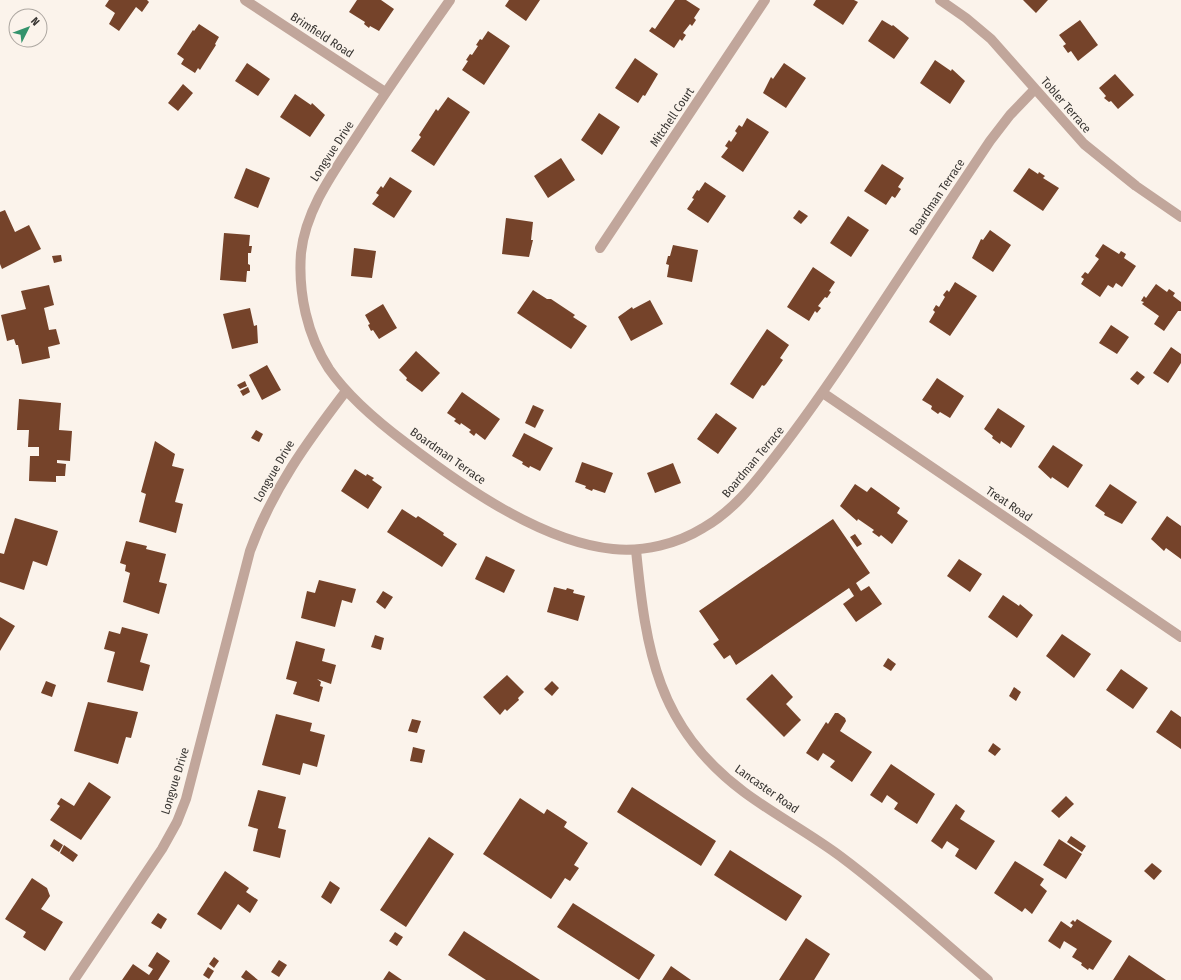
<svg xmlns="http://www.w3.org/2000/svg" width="1181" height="980" font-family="'Fira Sans Condensed',sans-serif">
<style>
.building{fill:#75432a}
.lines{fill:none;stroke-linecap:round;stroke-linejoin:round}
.street{stroke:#c1a69b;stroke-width:10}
.labels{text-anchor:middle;stroke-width:4;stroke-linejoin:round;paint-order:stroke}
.street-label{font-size:12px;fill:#393633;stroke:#fbf3eb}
</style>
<rect width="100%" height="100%" fill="#fbf3eb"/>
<path class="building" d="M109,0h38l2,2 -7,10 -6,-5 -17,24 -10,-7 6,-11 -10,-7z
M357,0h24l13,9 -15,22 -9,-5 -1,2 -5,-4 1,-2 -16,-10z
M509,0h31l-14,21 -21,-15z
M675,0h11l14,9 -6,9 2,2 -4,6 -2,-2 -7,9 3,2 -4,6 -2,-2 -6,9 -25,-17 3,-4 3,2z
M816,0h38l4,2 -15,23 -30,-20z
M1023,0h25l-12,13z
M882,20l10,6 1,-1 16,13 -15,21 -26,-18z
M1080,20l18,25 -20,16 -7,-10 -3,2 -5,-7 3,-2 -7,-9z
M199,24l20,13 -4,7 1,1 -16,25 -2,-2 -3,5 -14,-9 3,-5 -7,-5 16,-24 1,1z
M488,31l22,15 -26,39 -22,-15 6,-9 -2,-1 4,-6 2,1 6,-9 -2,-1 4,-6 2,1z
M635,58l23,16 -13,22 -2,-1 -5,8 -23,-15z
M935,60l16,11 1,-2 13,12 -15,23 -30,-21z
M247,63l23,16 -12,17 -23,-15z
M784,63l22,15 -20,30 -23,-15 8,-16 2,2z
M1115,74l19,21 -16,14 -7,-8 -2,1 -5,-4 2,-2 -7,-8z
M183,84l10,9 -15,18 -10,-8z
M295,94l16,11 1,-2 13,12 -15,22 -30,-20z
M448,97l22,15 -36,54 -23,-15 10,-14 -2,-2 17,-26 2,2z
M599,113l21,14 -18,28 -21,-15z
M747,118l22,14 -26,40 -22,-15 7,-9 -3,-2 4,-6 2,2 6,-9 -2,-2 4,-6 3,2z
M561,158l14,22 -27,18 -14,-22z
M882,164l22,14 -6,9 3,2 -6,9 -3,-2 -6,9 -22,-14z
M246,168l24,10 -12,30 -24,-10z
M1029,168l9,6 1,-2 6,4 -2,2 16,10 -16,23 -30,-20z
M390,177l22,14 -18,27 -22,-14 7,-9 -3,-2 5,-7 2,2z
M705,182l21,14 -18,27 -21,-14 7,-10 -2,-1 5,-8 2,1z
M5,210l10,22 14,-7 12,24 -39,20 -2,-5v-52z
M799,210l9,6 -7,8 -8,-6z
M848,216l21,14 -18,27 -21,-14z
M506,218l27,4 -2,18h2l-4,17 -27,-3z
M990,230l21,15 -18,27 -21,-14 9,-19 2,1z
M224,233l26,2 -1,11h3l-1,7h-3v11l2,1v6h-3l-1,11 -26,-2z
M1103,244l16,10 2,-3 5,3 -2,4 12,8 -14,21 -6,-4 -3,5 -5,-3 -8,12 -19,-13 3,-5 -3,-2 4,-5 3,2 11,-15 -4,-3z
M673,245l25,5 -6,32 -25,-5 2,-12 -3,-1 2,-8h2z
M354,248l22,3 -4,27 -21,-2z
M61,255l1,6 -8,2 -2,-7z
M813,267l22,15 -6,9 2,1 -4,6 -2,-1 -7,9 3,2 -4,5 -2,-2 -6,10 -22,-14z
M955,282l22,14 -27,40 -21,-14 6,-10 -2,-2 3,-5 3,2 6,-10 -2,-2 4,-5 2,2z
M1156,284l11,8 2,-3 6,4 -2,3 8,6v9h-3l-14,20 -10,-7 5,-8 -17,-12 2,-2 -3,-1 3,-5 2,2z
M49,285l5,20 -10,3 5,22 7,-1 4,15 -12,3 2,11 -28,6 -4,-19h-2l-2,-6 -7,2 -6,-26 25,-6 -5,-18z
M533,290l14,9h4l24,16 -2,2 14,9 -16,23 -54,-36z
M650,300l13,24 -32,17 -13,-24 14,-10 1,2z
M383,304l14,24 -18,11 -6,-9 -2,1 -3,-6 2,-1 -5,-9z
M250,308l4,18 3,-1 1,18 -26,6 -9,-35z
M1111,325l18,12 -12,17 -18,-11z
M767,329l22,16 -9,13 3,2 -17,24 -2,2 -2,-1 -9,14 -23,-15z
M1171,347l10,7v9l-13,20 -15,-10z
M416,351l24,22 -18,19 -16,-12 1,-2 -8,-8z
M267,365l14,25 -19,10 -13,-25z
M1137,371l8,6 -7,8 -8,-6z
M937,378l27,18 -14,22 -10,-6 -2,2 -7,-5 1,-3 -10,-6z
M245,381l2,5 -7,3 -3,-4z
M248,387l2,5 -7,4 -3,-5z
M462,392l38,27 -15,21 -9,-7 -2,3 -5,-4 2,-2 -10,-7 -1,2 -6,-4 2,-2 -9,-6z
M19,399l42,4 -2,27 13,1 -2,30 -13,-1v3l9,1 -1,12h-9v6l-27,-1 1,-25h9v-9h-11l1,-17h-12z
M533,405l11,5 -9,18 -10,-5z
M998,408l27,18 -14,22 -10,-7 -1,3 -8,-6 1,-2 -9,-7z
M716,413l21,15 -19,26 -21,-15z
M256,430l7,4 -4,8 -8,-4z
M524,433l29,15 -13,23 -10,-5 -1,2 -7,-4 1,-2 -11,-6z
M155,441l20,13 -3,12 12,3 -9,33 8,2 -7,29 -37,-11 7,-28 -5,-2z
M1053,445l30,20 -15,23 -16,-11 -1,2 -13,-12z
M582,462l31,11 -8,20 -12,-4 -1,2 -7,-3 1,-2 -11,-4z
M673,463l8,20 -26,10 -8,-20z
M355,469l11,7 1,-2 7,4 -2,2 10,7 -14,22 -27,-18z
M855,484l12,8 4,-5 29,21 -3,5 11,8 -16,23 -11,-9 -2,2 -7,-5 2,-2 -16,-11 -1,2 -17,-15z
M1110,484l27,18 -15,22 -18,-9 1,-2 -10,-7z
M402,509l14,9 2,-2 26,17 -1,2 14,9 -15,23 -55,-35z
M1167,516l14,10v33l-15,-11 -2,3 -13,-12z
M15,518l43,13 -11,35 -14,-5 -9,29 -24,-8v-29l4,1z
M833,519l37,54 -14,10 5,8 8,-5 13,18 -26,18 -13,-18 11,-8 -5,-8 -113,77 -6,-10 -6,4 -11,-15 6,-4 -20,-29z
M855,534l7,10 -5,3 -7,-10z
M126,541l21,5 -1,3 20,5 -7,28 8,2 -8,30 -36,-12 7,-29 -5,-2 1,-6 -6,-2z
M486,556l29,14 -11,23 -29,-14z
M959,559l23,15 -12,18 -23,-16z
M319,580l37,9 -4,14 -10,-3 -7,27 -34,-9 6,-27 8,2z
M554,587l12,3 1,-2 7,2 -1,3 12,3 -7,25 -31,-9z
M383,591l10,6 -8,12 -9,-7z
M1003,595l16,11 1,-2 13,11 -16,23 -29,-21z
M0,617l15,9 -15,25z
M122,627l26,7 -8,28 10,3 -7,26 -36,-9 8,-30 -11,-3 5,-18 11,3z
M1062,634l29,20 -17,24 -28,-22z
M375,635l9,3 -3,12 -10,-3z
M296,641l29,8 -3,12 14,4 -5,19 -14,-5 4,3 -1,4 3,1 -4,15 -26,-8 4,-12 -11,-3z
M888,658l8,6 -5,7 -8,-5z
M1121,669l27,19 -15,21 -27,-19z
M772,674l21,23 -7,7 15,16 -17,17 -38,-38z
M507,675l17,17 -6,6 1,2 -12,11 -2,-2 -5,6 -17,-18z
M46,681l10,4 -4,12 -11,-4z
M552,681l7,7 -7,8 -8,-7z
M1014,687l7,5 -5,9 -7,-5z
M88,702l50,10 -7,26 -5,-1 -8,27 -44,-13z
M1171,710l10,7v32l-25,-17z
M835,713h3l7,5 1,3 -6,10 32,21 -20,30 -22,-15 5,-6 -12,-8 -5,8 -12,-8 20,-31 2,2z
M276,714l36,9 -2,8 15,4 -8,32 -14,-4 -3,12 -38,-10z
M412,719l9,2 -4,12 -9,-2z
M993,743l8,6 -6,7 -7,-5z
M413,747l12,3 -3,13 -12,-2z
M891,764l44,30 -18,30 -23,-15 4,-6 -11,-8 -5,8 -12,-8z
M89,782l22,15 -30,43 -31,-20 10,-14 -3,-2 4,-6 13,8z
M632,787l84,54 -15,25 -84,-54z
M258,790l28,7 -8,31 8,2 -6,28 -27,-7 5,-22 -10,-3z
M1066,796l8,8 -15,14 -8,-7z
M520,798l24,16 3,-5 20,13 -3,5 24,16 -14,22 5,3 -9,13 -5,-3 -14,21 -68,-45z
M956,804l9,7 -5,8 35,22 -19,29 -21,-14 4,-7 -12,-8 -5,8 -11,-8z
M1071,836l15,10 -4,6 -15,-10z
M429,837l25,17 -48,73 -26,-17z
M54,839l9,6 -4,7 -9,-6z
M1059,839l23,15 -16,25 -23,-14z
M64,845l14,10 -5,7 -13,-9z
M730,850l72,46 -16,25 -72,-46z
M1015,861l29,18 -4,6 7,6 -15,23 -7,-6 -3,4 -28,-19z
M1152,863l10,8 -8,9 -10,-9z
M225,871l24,17 -3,4 12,8 -8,13 -12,-9 -17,26 -24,-16z
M32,878l15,10 3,8 -9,13 22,13 -18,29 -22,-14 3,-5 -21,-13z
M330,881l10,7 -9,16 -10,-7z
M573,903l82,52 -16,25 -82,-53z
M158,913l9,6 -6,10 -10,-6z
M1077,919l35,22 -19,29 -4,-2 -1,2 -7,-5 1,-2 -10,-6 5,-8 -13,-8 -4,8 -12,-8 13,-20 10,7 2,-3 -3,-2 3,-3 2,2z
M464,931l76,49h-54l-38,-25z
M395,932l8,5 -6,9 -8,-5z
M806,938l24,16 -16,26h-35z
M157,952l13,9 -12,19h-36l11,-16 16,11 4,-6 -5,-3z
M1129,955l37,25h-53z
M214,957l5,4 -5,7 -5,-4z
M279,960l8,5 -8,12 -8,-5z
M671,966l20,14h-29z
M208,967l6,4 -5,8 -6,-4z
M246,970l12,10h-13l-4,-3z
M389,971l13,9h-19z"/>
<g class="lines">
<path class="street" d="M245,0l140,92
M450,0c-31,44 -62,88 -91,133 -24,37 -53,75 -58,120 -3,40 6,82 28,116 20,29 49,53 77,74 56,43 136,99 207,106 31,3 64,-5 90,-21 30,-17 50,-43 71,-70 29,-37 56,-76 82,-115 44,-67 89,-135 134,-202l20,-26 25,-26
M940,0l26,18 25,21 93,105 52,42 45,31
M600,248l165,-248
M823,393l358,244
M636,550c10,101 21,177 108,242 31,23 65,41 96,64 51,38 99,82 148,124
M74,980l88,-131 15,-27 9,-23 64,-248c22,-61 57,-109 96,-160"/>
</g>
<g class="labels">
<g class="street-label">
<text transform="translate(322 35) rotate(33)" y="4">Brimfield Road</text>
<text transform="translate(1066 105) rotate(49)" y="4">Tobler Terrace</text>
<text transform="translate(672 117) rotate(-56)" y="4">Mitchell Court</text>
<text transform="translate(332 151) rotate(-57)" y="4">Longvue Drive</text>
<text transform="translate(937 197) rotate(-56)" y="4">Boardman Terrace</text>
<text transform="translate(448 456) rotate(35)" y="4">Boardman Terrace</text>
<text transform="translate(753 462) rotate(-50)" y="4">Boardman Terrace</text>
<text transform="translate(274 471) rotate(-60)" y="4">Longvue Drive</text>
<text transform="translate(1009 504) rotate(34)" y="4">Treat Road</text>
<text transform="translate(175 781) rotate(-73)" y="4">Longvue Drive</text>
<text transform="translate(767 789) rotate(35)" y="4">Lancaster Road</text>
</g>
</g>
<g transform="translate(28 28) rotate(48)"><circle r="19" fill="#fbf3eb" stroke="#ada7a1"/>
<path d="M0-3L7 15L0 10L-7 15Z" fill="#34936c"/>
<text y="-6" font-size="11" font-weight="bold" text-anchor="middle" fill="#393633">N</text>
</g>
</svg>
